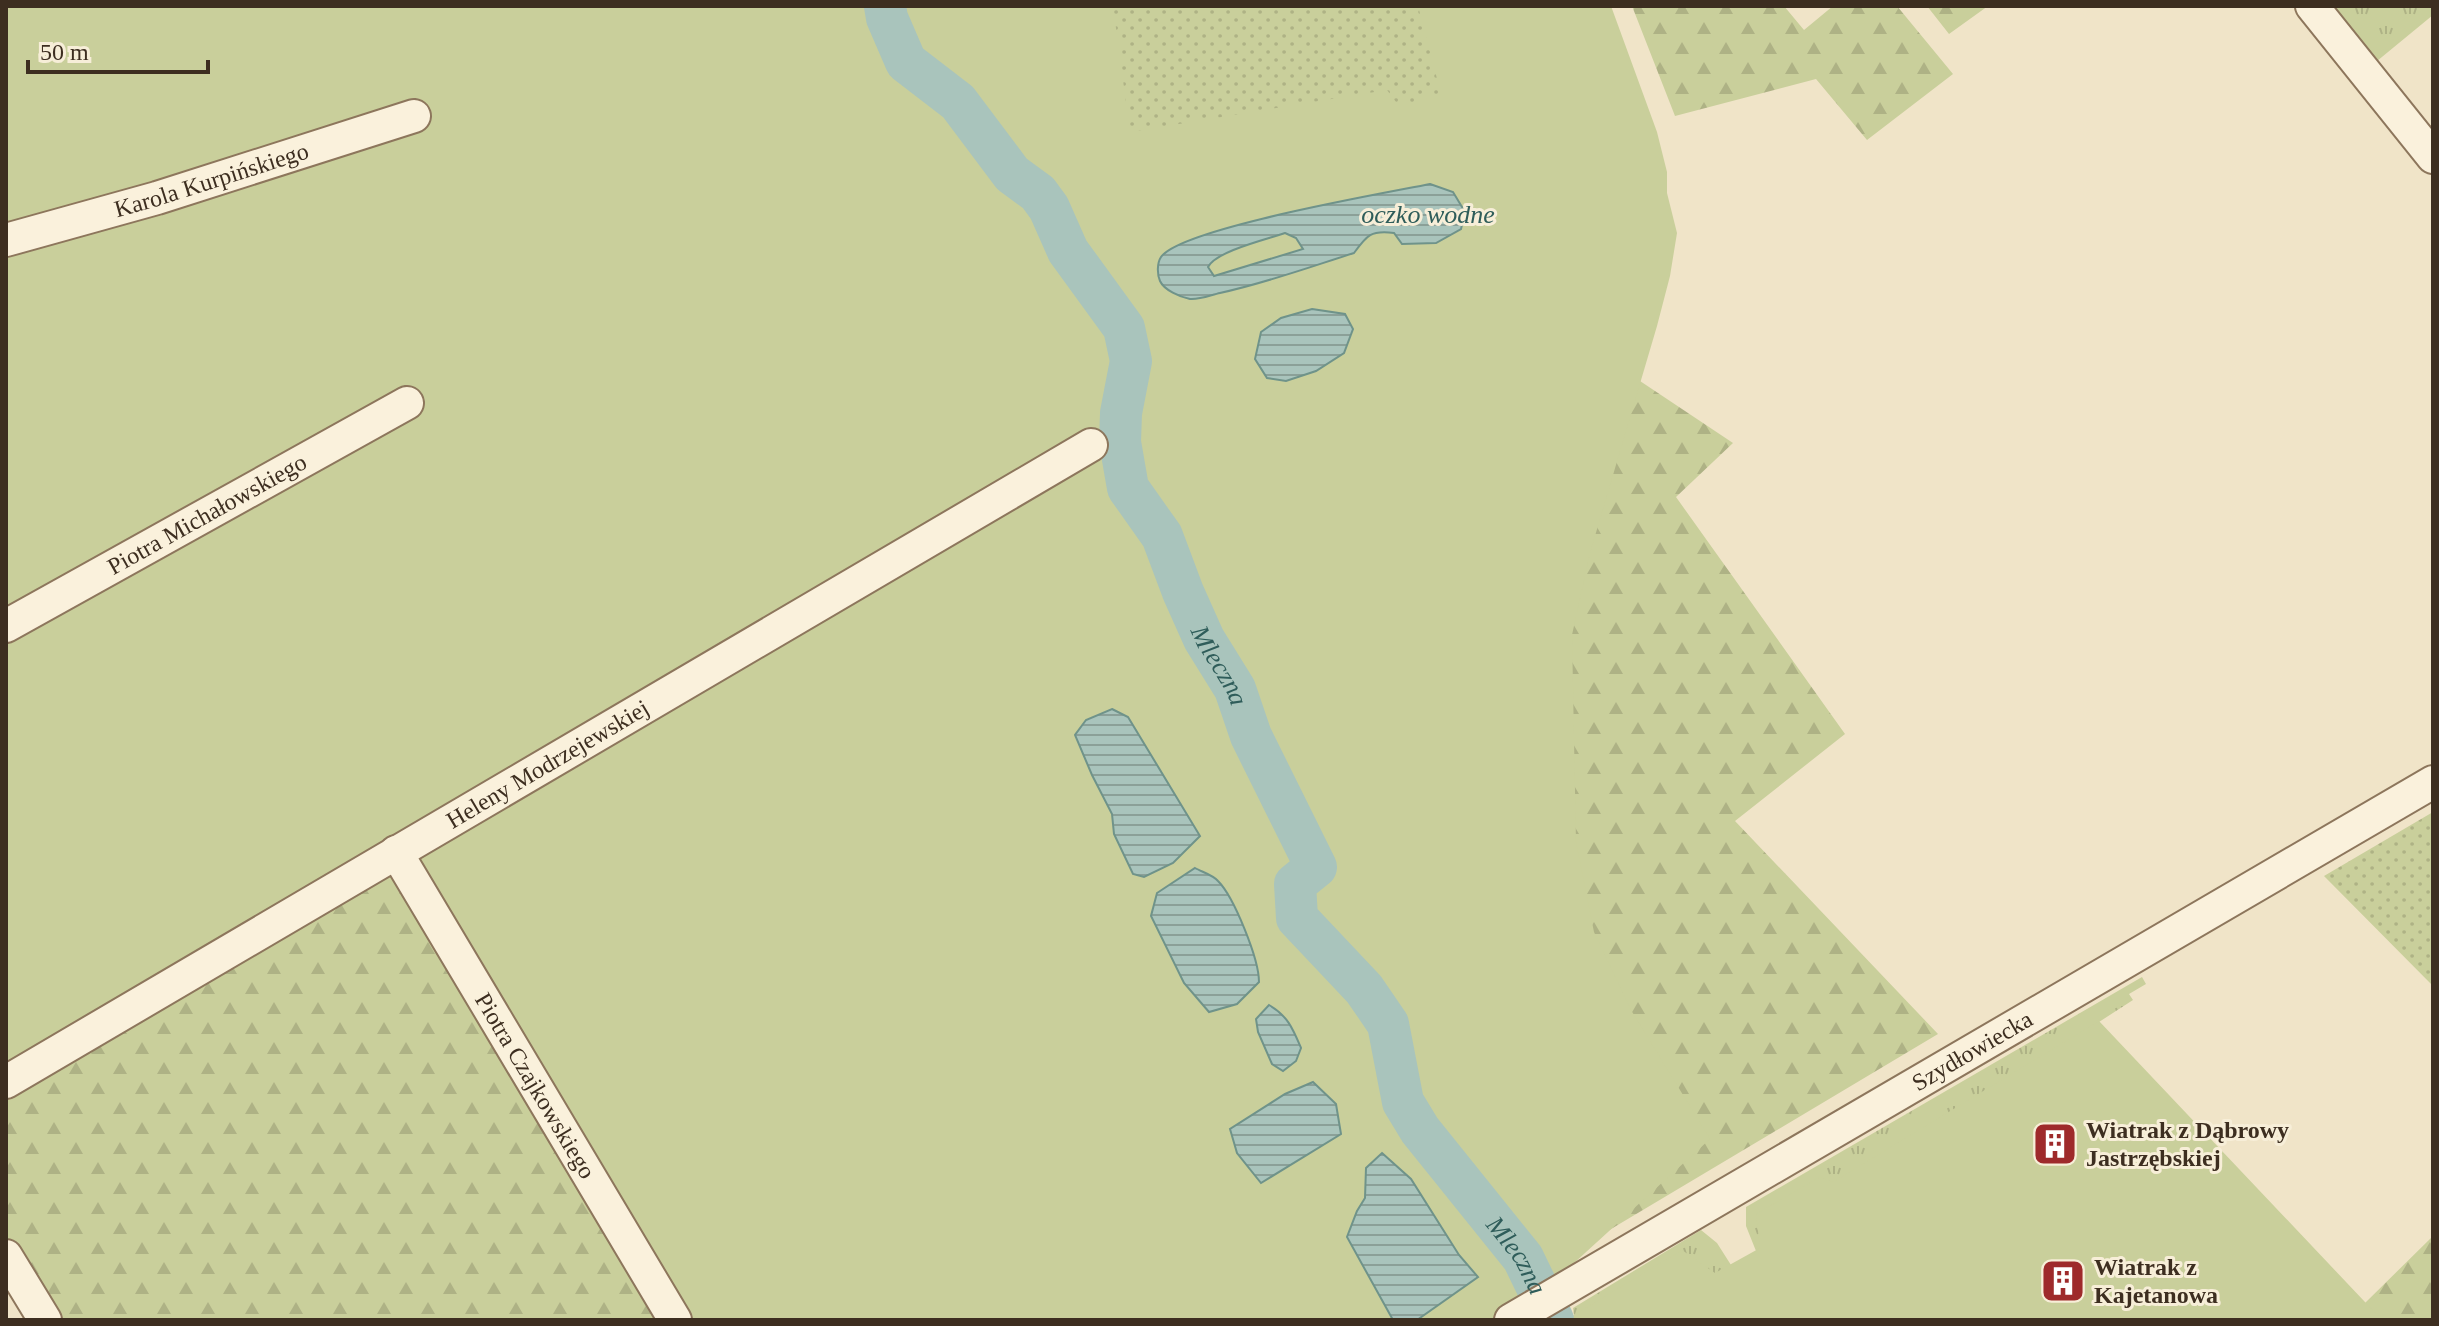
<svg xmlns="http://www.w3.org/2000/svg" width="2439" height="1326" font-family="'Times New Roman',serif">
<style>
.grass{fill:url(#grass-tufts)}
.forest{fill:url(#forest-firs)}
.park{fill:#c9cf9b}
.garden{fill:url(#garden-dots)}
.water{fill:url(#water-rules);stroke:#6f938a;stroke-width:2;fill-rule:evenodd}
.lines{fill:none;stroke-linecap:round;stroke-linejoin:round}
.river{stroke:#a9c4bc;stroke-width:42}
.minor-casing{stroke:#8d765c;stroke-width:36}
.minor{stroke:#faf1dc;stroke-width:32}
.labels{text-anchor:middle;stroke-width:6;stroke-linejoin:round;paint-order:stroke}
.street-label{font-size:24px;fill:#3d2e20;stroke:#f7eed8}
.poi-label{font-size:24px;font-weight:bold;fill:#3d2e20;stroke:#f7eed8;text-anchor:start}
.water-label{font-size:26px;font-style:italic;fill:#2f5d5a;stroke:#f7eed8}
</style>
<defs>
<pattern id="grass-tufts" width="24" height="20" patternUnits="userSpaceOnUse" patternTransform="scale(2)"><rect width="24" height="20" fill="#c9cf9b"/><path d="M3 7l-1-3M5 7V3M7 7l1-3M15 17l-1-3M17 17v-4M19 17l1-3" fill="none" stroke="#aeb285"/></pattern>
<pattern id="forest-firs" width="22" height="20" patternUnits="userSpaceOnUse" patternTransform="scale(2)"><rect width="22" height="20" fill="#c9cf9b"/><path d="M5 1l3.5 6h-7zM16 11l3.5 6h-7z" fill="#aeb285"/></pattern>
<pattern id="garden-dots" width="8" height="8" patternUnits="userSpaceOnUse" patternTransform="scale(2)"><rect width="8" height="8" fill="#c9cf9b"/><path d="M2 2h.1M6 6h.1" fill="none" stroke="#aeb285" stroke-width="1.8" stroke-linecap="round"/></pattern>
<pattern id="water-rules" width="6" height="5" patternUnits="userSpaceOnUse" patternTransform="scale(2)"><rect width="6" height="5" fill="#a9c4bc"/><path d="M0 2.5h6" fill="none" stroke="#8ba098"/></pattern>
</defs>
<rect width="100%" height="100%" fill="#f0e4c8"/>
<path class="grass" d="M2323,6h110v9l-62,51z
M2142,977l4,7 -17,10 4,6 -34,22 -295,226 -48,3 -10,-25v-19z
M1701,1230l16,13 14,22 -16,9 -141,42 -1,-8z"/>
<path class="forest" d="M1632,6h152l20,24 29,-24h64l56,68 -86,66 -51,-61 -141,37z
M1927,6h61l-39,28z
M1651,342l-11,39 93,62 -57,54 169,237 -110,87 203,213 -441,263 -335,-724z
M392,865l269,455h-604l-51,-83v-143z
M2433,1236v84h-130l62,-17z"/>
<path class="park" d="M6,6h1605l46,126 10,40v21l10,40 -7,43 -13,50 -67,227 -18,82 4,207 18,90 37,78 79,129 -159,145 18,34 113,-68 33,23 45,-25 -4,-34 64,-37 13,5 266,-161 283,299h-1695l-277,-466 -404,219z"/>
<path class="garden" d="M1113,6h305l23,88 -42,12 -12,-16 -257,42z
M2433,812v174l-109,-110z"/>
<path class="water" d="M1430,184l23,8 12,20 -4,17 -25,14 -34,1 -8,-11c-23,-3 -27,2 -40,20 -44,14 -88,30 -134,40 -9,2 -21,7 -30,6 -10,-2 -26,-9 -30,-18 -3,-7 -3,-18 1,-24 20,-29 225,-64 269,-73zM1285,233l11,5 7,11 -89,27 -6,-9c8,-16 60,-28 77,-34z
M1312,309l33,5 8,15 -9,24 -28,18 -30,10 -19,-3 -12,-19 6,-27 20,-14z
M1112,709l16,8 72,119 -27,27 -29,14 -11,-3 -19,-40 -2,-20 -20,-39 -17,-40 11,-15z
M1195,868c7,4 18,7 23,13 16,16 41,78 41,101l-22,22 -28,8 -25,-29 -33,-67 6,-23z
M1269,1005c19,11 24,24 32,43l-5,13 -13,10 -11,-7 -14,-32 -2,-13z
M1313,1082l23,22 5,30 -80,49 -24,-30 -7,-24 55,-35z
M1382,1153l29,26 48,76 19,22 -61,43h-24l-46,-83 10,-26 8,-13 1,-30z"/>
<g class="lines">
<path class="river" id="s1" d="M885,6l2,12 19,44 52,40 54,72 26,19 11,15 19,43 56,77 7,33 -10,52 -1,29 8,46 34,48 21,56 21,47 31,50 16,47 65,131 -21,17 2,34 67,71 24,35 15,78 17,28 103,128 30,62"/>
<g class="minor-casing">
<g id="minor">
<path d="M2312,6l121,151"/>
<path id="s2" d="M6,240l151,-42 257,-82"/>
<path id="s3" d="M6,626l401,-223"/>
<path id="s4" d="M396,852l279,468"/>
<path id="s5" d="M6,1082l1085,-637"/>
<path d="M6,1256l39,64"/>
<path id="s6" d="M1511,1320l922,-538"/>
</g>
</g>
<use href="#minor" class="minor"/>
</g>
<defs>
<g id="building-square" transform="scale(2.3)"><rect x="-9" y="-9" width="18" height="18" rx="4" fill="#9e2a2b" stroke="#f7eed8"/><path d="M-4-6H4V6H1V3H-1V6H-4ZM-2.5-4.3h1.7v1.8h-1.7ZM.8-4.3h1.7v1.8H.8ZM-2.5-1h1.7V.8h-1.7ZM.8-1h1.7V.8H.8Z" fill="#fff"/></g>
</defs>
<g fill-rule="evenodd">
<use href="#building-square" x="2055" y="1144"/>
<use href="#building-square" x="2063" y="1281"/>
</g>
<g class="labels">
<g class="street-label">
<text dy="8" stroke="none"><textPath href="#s2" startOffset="214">Karola Kurpińskiego</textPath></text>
<text dy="8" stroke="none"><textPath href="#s3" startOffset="230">Piotra Michałowskiego</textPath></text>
<text dy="8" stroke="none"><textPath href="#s5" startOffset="628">Heleny Modrzejewskiej</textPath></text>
<text dy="8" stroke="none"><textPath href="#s6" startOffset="534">Szydłowiecka</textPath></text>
<text dy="8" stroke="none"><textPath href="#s4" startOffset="272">Piotra Czajkowskiego</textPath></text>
</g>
<g class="poi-label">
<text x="2086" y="1138">Wiatrak z Dąbrowy<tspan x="2086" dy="28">Jastrzębskiej</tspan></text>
<text x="2094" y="1275">Wiatrak z<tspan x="2094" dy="28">Kajetanowa</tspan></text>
</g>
<g class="water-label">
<text x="1428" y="223">oczko wodne</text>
<text dy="9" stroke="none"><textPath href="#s1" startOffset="772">Mleczna</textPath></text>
<text dy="9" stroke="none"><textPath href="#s1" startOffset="1468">Mleczna</textPath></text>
</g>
</g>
<rect width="2439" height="1326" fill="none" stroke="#3d2e20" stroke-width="16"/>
<path d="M28 60v12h180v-12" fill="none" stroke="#3d2e20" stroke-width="4"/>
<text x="40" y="60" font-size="24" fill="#3d2e20" stroke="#f7eed8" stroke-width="6" paint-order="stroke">50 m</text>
</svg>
